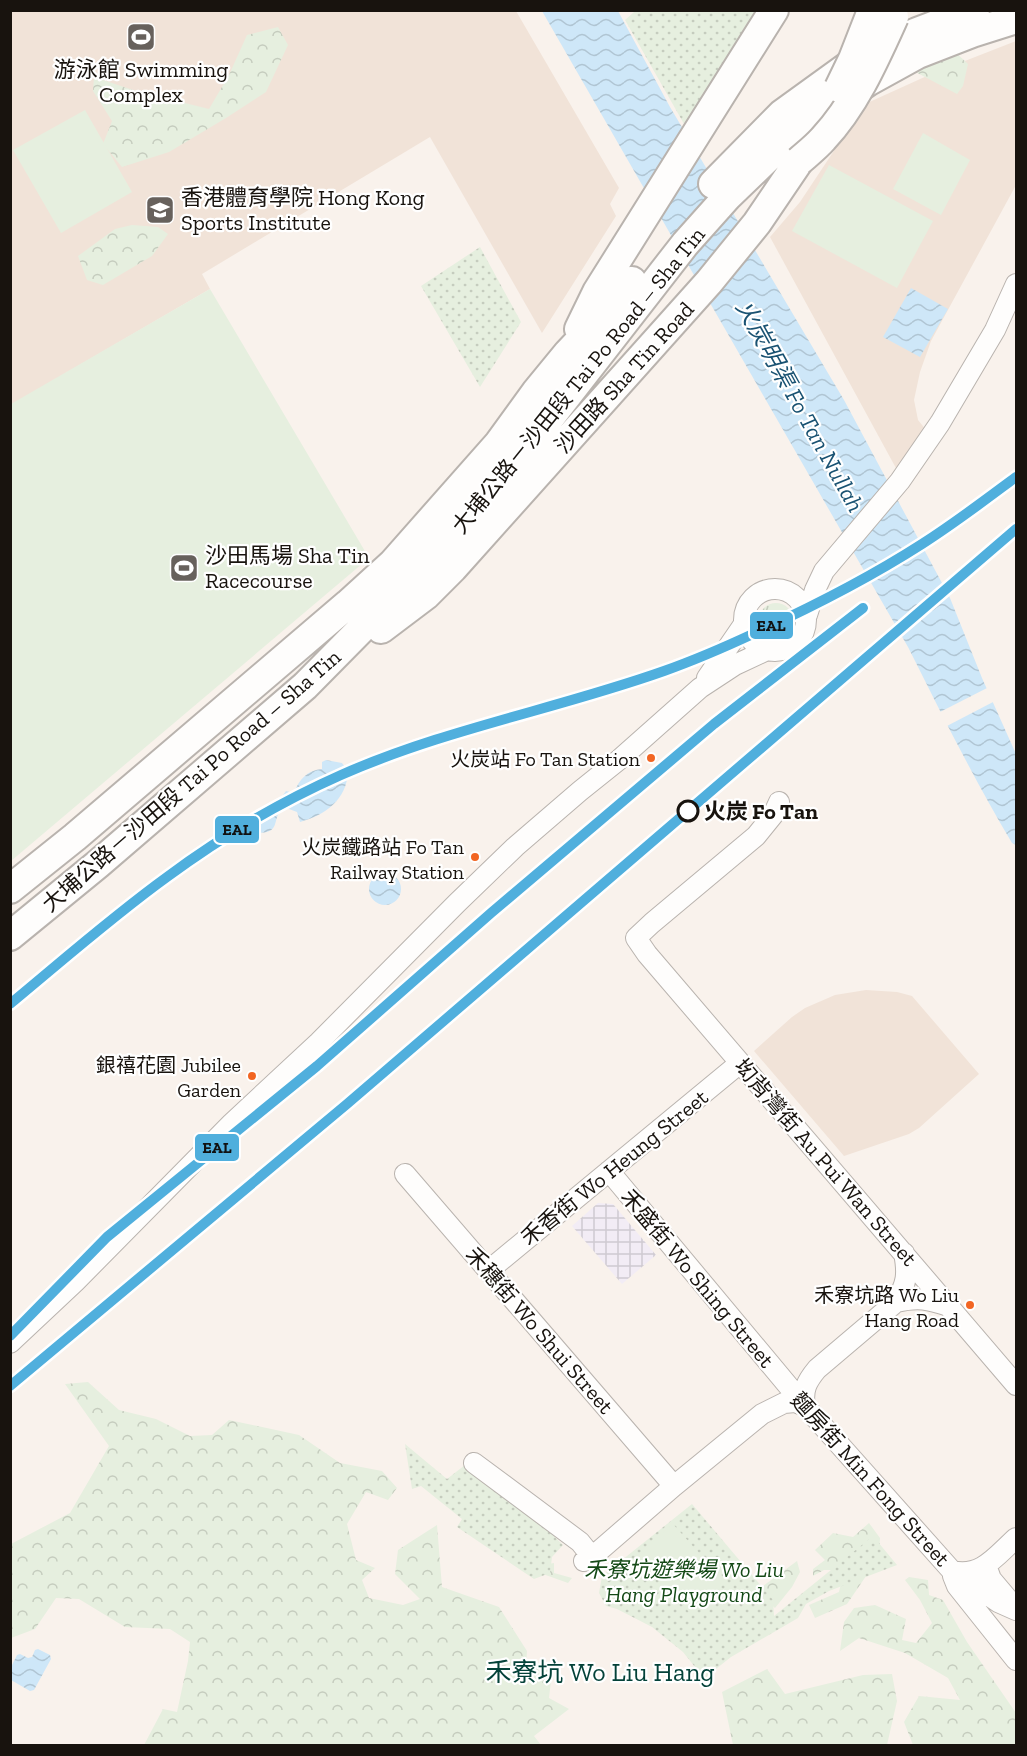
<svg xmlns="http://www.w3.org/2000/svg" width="1027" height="1756" font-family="'Zilla Slab','Noto Sans TC',serif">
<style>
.industrial{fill:url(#industrial-grid)}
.education{fill:#f1e3d8}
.grass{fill:url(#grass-tufts)}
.forest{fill:url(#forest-crowns)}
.park{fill:url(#park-dots)}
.pitch{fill:#e6efdf}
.water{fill:url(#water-waves)}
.pier{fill:#f9f2ec}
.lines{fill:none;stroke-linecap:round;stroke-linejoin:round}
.minor-casing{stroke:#b9b3ae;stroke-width:22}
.highway-casing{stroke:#b9b3ae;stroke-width:32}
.minor{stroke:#fefdfc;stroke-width:20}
.highway{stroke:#fefdfc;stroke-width:28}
.highway-bridge-casing{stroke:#b9b3ae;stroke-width:32;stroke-linecap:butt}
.highway-bridge{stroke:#fefdfc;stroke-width:28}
.metro-1-casing{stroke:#fff;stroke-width:15}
.metro-1{stroke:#50afdd;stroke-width:10}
.bus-dot{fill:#f26522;stroke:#fff;stroke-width:2}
.stop-dot{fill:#fff;stroke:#18130e;stroke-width:3}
.labels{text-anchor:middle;stroke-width:4.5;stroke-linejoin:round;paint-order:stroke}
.bus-label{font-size:20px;fill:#18130e;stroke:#fff;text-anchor:end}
.poi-label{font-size:22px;fill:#18130e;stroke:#fff;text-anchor:start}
.street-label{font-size:22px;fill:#18130e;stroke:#fff}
.stop-label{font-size:22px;font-weight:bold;fill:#18130e;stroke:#fff;text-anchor:start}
.park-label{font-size:22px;font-style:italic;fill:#144916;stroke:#fff}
.water-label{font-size:24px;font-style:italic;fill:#195272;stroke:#fff}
.quarter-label{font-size:26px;fill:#044239;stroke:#fff}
.line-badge{stroke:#fff;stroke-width:2}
.pale-badge-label{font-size:16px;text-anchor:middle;font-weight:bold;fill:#111}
</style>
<defs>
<pattern id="industrial-grid" width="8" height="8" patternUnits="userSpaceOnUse" patternTransform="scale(1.5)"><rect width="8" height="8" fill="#f2ecf5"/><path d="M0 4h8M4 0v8" fill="none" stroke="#cfcad1"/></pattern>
<pattern id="grass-tufts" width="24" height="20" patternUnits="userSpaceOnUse" patternTransform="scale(1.5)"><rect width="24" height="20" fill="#e6efdf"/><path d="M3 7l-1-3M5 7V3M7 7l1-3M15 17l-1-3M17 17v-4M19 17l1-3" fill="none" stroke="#c5ccbe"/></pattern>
<pattern id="forest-crowns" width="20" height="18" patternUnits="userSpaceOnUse" patternTransform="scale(1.5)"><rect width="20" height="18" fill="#e6efdf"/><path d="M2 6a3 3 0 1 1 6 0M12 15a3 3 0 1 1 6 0" fill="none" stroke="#c5ccbe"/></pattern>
<pattern id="park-dots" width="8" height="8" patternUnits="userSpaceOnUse" patternTransform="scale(1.5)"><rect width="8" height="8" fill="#e6efdf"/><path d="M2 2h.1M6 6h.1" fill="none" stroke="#c5ccbe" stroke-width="1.8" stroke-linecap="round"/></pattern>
<pattern id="water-waves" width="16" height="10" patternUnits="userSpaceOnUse" patternTransform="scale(1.5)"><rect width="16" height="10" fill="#cee7f8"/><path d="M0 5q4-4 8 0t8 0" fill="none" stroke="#b0c5d3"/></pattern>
</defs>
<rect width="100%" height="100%" fill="#f9f2ec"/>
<path class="industrial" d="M598,1203l15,1 43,51 -34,29 -50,-58z"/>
<path class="education" d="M11,11h505l103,177 -9,16 6,12 -74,117 -112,-196 -228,137 8,15 -199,116z
M1016,41v144l-85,156 -11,31 -6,28 4,20 17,21 -38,29 -127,-233 30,-35 65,-98 64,-29z
M866,990l31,2 15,4 67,78 -60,54 -10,6 -65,22 -90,-105 38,-34 13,-9 30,-13z"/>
<path class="grass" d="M759 620a17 17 0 1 1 34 0a17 17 0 1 1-34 0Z"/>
<path class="forest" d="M278,27l10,18 -22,47 -40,26 -57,34 -47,15 -19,-23 9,-23 -19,-30 1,-14 39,13 76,19 20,-34 18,-40z
M952,49l16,15 -5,22 -6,8 -49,-26z
M132,225l26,2 10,7 -16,22 -49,29 -16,-5 -9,-24 37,-27z
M88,1382l31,28 37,9 34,17 22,-1 17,-15 70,15 41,28 42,8 15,17 -9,12 -22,-8 -19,32 9,36 19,8 -13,12 7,18 34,7 17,-6 -25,-25 3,-24 39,-25 5,62 57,20 28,44 -1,16 27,-4 -4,35 20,11 -35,27 7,9h-397l19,-36 14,3 11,-51 2,-19 -20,-13 -45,-2 -46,-28 -23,-1 -21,31 -24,9v-94l59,-31 39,-67 -44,-62z
M869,1523l11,15 -1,19 -32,47 -32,14 -6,-13 30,-13 5,-22h-20l-11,6v-7l12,-9 -10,-10 18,-17 20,4z
M797,1561l3,11 -8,15 -17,21 -17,-15 5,-7z
M554,1563v10l18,5 -4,5 -42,-15z
M909,1577l19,3 1,15 14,5 24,42 49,71v32h-103l-9,-23 15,-26 41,4 -12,-22 -43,-25 -46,-15 -19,13 4,-29 10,-14 21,-3 31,14 -4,21 14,3 16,-20 -12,-23 -15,-20z
M767,1669l18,25 78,-19 29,-1 5,27 -10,44h-154l-11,-53z"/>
<path class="park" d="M634,11h121l-33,59 -38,54 -59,-104 9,-8z
M480,247l41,75 -41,65 -59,-101z
M405,1444l42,35 27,-21 89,87 -11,12 -2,16 -16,6 -77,-52 5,-8 -41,-33 -9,3z
M692,1504l81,96 1,16 99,-80 24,29 -68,26 -23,13 -8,14 -67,39 -29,23 -7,-13 -12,-15 -31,-25 -35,-18 -11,-3 -7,-13 3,-17z"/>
<path class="pitch" d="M85,110l47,82 -71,41 -48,-83z
M923,133l47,27 -29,55 -48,-26z
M829,165l104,56 -36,67 -105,-57z
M210,289l159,269 -358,303v-457z
M673,1524l51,57 -35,31 -51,-57z"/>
<path class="water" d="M542,11h76l52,96 174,293 106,198 32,80 34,76v91l-4,-2c-38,-64 -71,-130 -104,-196z
M911,288l37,21 -28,48 -37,-20z
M326,760l16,3 6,8c-1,29 -23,44 -48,51l-3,-10 -8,-3h-7c-11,11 0,24 -25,24 -6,-7 -5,-12 -1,-20 13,-6 22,-10 30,-22l8,2c5,-14 14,-23 28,-24v-7z
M369 889a16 16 0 1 1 32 0a16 16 0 1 1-32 0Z
M38,1649l12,6 1,4 -17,31 -4,1 -19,-11v-13l6,-12 3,-1 8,4 4,-1 3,-7z"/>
<path class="pier" d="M989,687l6,14 -50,26 -7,-14z"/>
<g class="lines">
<g class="minor-casing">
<path id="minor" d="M744 620a31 31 0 1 1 62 0a31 31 0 1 1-62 0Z
M807,615l8,-25 9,-19 76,-90 40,-58 55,-93 21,-46
M707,678l37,-54
M779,802l-6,13 -17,21 -104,87 -16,15 11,16 369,431
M609,1171l196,235 147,165 46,31 18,8
M405,1174l269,312
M488,1271l252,-208
M896,1302c22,-5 32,-3 53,4
M10,1343l65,-61 157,-159 87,-81 138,-139 58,-56 65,-56 40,-32 80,-71 35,-23 32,-15
M805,1406c-3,-16 2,-25 12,-37l79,-67c11,-19 12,-28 8,-49
M474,1463l106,79 12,15
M584,1561l8,-4 82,-71 88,-72 22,-11 11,-1 10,4
M986,1565l5,14 21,25
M952,1571c29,7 44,-15 64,-33
M953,1576l4,10 59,74"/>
</g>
<g class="highway-casing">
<path id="highway" d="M713,184l69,-70 76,-55 59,-27 58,-22
M579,329l18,-37 177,-282
M381,629l45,-34 27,-27 256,-286 48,-59 42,-62
M10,889l65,-52 273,-233 45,-41 106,-120 37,-51 32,-39 46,-49 18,-23
M10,936l88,-72 207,-178 154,-156 48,-57 178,-229 42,-47 58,-56 41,-31 43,-29 49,-27 54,-21 44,-14"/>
</g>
<use href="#minor" class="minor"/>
<use href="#highway" class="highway"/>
<g class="highway-bridge-casing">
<path id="highway-bridge" d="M839,88l14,-29 18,-46
M799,161c8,-7 17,-14 24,-22 32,-34 52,-80 71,-122"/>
</g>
<use href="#highway-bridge" class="highway-bridge"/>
<g class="metro-1-casing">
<path id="metro-1" d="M10,1004c52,-43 103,-88 157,-127 54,-40 113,-75 174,-102 104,-46 216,-66 323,-104 31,-11 61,-24 91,-38 57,-26 114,-55 167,-89 33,-21 63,-44 94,-67
M10,1336l97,-99 210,-171 174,-153 223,-189 149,-116
M10,1386l337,-282 669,-575"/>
</g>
<use href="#metro-1" class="metro-1"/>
</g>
<defs>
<g id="stadium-square" transform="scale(1.5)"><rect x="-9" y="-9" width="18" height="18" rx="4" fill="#67615c" stroke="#fff"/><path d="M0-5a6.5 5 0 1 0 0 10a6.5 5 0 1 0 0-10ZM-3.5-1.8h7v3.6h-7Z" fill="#fff"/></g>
<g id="university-square" transform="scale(1.5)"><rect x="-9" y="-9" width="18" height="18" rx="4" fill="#67615c" stroke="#fff"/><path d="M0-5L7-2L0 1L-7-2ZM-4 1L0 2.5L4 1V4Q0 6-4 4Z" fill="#fff"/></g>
</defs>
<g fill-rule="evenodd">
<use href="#stadium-square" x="141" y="37"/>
<use href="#university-square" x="160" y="210"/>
<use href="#stadium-square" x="184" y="568"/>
</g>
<g class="bus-dot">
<circle cx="651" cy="758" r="5"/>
<circle cx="475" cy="857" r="5"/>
<circle cx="252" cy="1076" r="5"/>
<circle cx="970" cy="1305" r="5"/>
</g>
<circle class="stop-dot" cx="688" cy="811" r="10"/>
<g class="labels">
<g class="bus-label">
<text x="640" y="766">火炭站 Fo Tan Station</text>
<text x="464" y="854">火炭鐵路站 Fo Tan<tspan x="464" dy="25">Railway Station</tspan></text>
<text x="241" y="1072">銀禧花園 Jubilee<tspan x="241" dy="25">Garden</tspan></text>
<text x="959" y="1302">禾寮坑路 Wo Liu<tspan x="959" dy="25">Hang Road</tspan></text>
</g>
<g class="poi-label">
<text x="141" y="77" text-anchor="middle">游泳館 Swimming<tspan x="141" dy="25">Complex</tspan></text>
<text x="181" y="205">香港體育學院 Hong Kong<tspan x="181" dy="25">Sports Institute</tspan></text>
<text x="205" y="563">沙田馬場 Sha Tin<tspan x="205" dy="25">Racecourse</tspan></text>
</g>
<g class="street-label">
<text transform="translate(624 377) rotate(-48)" y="8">沙田路 Sha Tin Road</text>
<text transform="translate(578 380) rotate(-51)" y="8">大埔公路－沙田段 Tai Po Road – Sha Tin</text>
<text transform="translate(191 780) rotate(-41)" y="8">大埔公路－沙田段 Tai Po Road – Sha Tin</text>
<text transform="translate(826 1162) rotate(49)" y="8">㘭背灣街 Au Pui Wan Street</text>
<text transform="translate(614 1167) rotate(-39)" y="8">禾香街 Wo Heung Street</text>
<text transform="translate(698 1278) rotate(50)" y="8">禾盛街 Wo Shing Street</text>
<text transform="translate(540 1330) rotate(49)" y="8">禾穗街 Wo Shui Street</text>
<text transform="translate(871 1479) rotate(48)" y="8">麵房街 Min Fong Street</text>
</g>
<g class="stop-label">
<text x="704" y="819">火炭 Fo Tan</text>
</g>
<g class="park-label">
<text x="684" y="1577">禾寮坑遊樂場 Wo Liu<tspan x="684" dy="25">Hang Playground</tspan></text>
</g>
<g class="water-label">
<text transform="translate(800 406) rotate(61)" y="8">火炭明渠 Fo Tan Nullah</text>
</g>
<g class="quarter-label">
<text x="600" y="1681">禾寮坑 Wo Liu Hang</text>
</g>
</g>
<g class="line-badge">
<rect x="749" y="611" width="45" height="29" rx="6" fill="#50afdd"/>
<rect x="214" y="815" width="46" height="29" rx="6" fill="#50afdd"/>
<rect x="194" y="1133" width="46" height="29" rx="6" fill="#50afdd"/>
</g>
<g class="pale-badge-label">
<text x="771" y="631">EAL</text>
<text x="237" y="835">EAL</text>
<text x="217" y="1153">EAL</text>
</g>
<rect width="1027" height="1756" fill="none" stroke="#18130e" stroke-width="24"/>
</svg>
